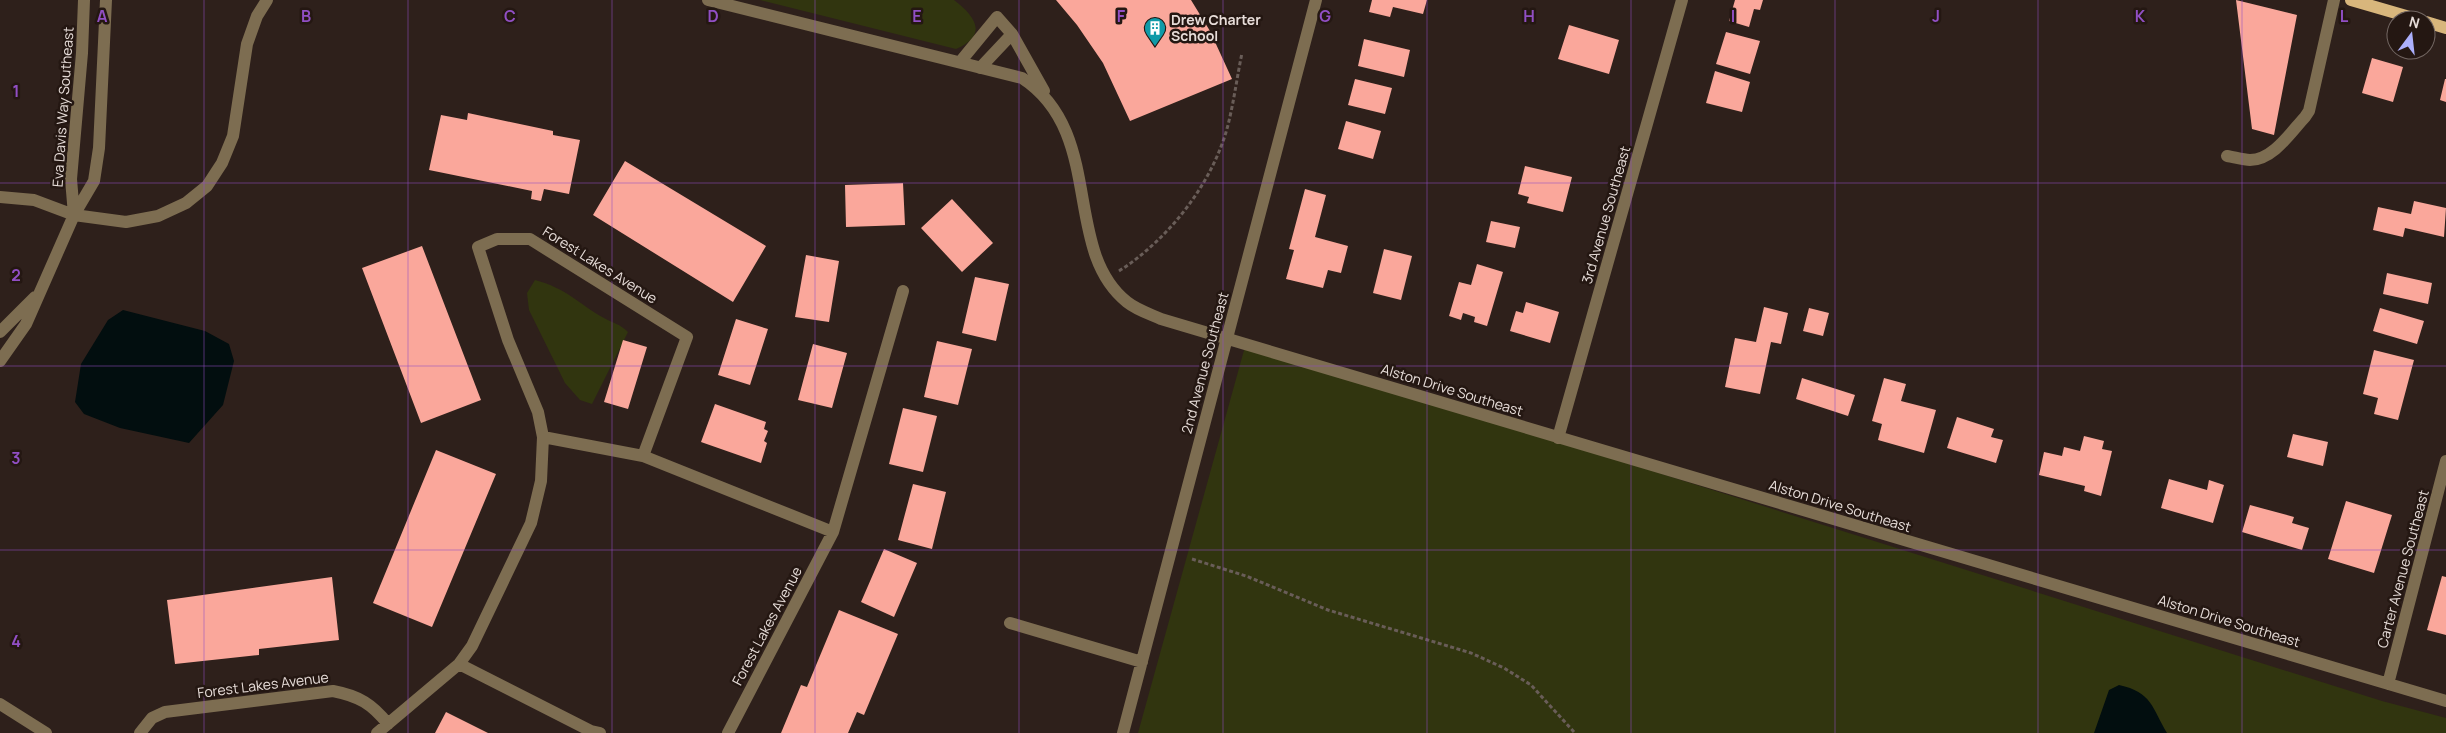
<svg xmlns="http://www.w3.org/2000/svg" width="2446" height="733" font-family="Manrope,sans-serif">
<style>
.green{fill:#31350f}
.water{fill:#020e0f}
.building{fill:#faa79b}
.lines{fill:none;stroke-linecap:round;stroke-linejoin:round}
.path{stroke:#695d58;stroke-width:3;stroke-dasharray:4 2.5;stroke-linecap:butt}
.minor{stroke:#7d6d51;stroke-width:12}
.major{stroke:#d8b67c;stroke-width:12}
.grid{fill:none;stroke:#914fc4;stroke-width:1;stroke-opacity:0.55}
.labels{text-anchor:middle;stroke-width:5;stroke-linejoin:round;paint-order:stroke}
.poi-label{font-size:14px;font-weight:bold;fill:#e7ddd9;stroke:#241712;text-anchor:start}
.street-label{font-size:14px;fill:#e7ddd9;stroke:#241712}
.grid-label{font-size:16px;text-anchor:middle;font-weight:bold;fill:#914fc4;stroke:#241712;stroke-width:5;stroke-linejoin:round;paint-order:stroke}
</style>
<rect width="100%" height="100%" fill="#2e201b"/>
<path class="green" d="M760,0h194c21,16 35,35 2,49z
M535,280c33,9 42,23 69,38 9,5 16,6 24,14l-36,72 -12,-4 -15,-17 -36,-73 -2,-17z
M1246,343l1136,358 64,17v15h-1308z"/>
<path class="water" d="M123,310l82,21 24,13 5,17 -11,44 -34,38 -69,-15 -36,-14 -9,-12 6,-38 27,-44z
M2119,685c33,7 33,23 48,48h-73l15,-43z"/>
<path class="building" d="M1056,0h135l19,31 22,48 -102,42 -27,-58 -26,-38z
M1372,0h55l-4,14 -30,-7 -3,10 -21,-5z
M1735,0h28l-3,10 -6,-1 -5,18 -20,-6z
M2236,0l61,15 -23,120 -22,-6z
M1569,25l50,15 -10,34 -51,-15z
M1726,32l34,9 -10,33 -34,-10z
M1364,39l46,11 -6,27 -46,-11z
M2372,58l31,9 -10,35 -31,-9z
M1715,71l35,11 -8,30 -36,-9z
M1355,79l37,9 -7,26 -37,-9z
M2445,79h1v23l-6,-2z
M468,113l85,18v4l27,5 -11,54 -25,-5 -3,12 -10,-2 1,-8 -103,-21 12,-55 26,5z
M1346,121l35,10 -8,28 -35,-10z
M625,161l141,85 -33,56 -140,-87z
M1525,166l47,11 -9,35 -36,-9 2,-6 -11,-3z
M903,183l2,42 -59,2 -1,-42z
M1305,189l21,6 -11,42 33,9 -7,27 -13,-3 -5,18 -37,-9 8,-29 -5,-1z
M952,199l41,44 -31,29 -41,-44z
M2414,201l32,7 -2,29 -39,-9 -2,9 -30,-7 5,-23 33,7z
M1491,221l29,6 -5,21 -29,-6z
M422,246l59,154 -60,23 -59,-155z
M1384,249l28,7 -11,44 -28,-7z
M806,255l33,6 -10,61 -34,-5z
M1477,264l26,8 -16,54 -13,-4 1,-5 -12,-4 -2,7 -12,-4 10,-34 12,3z
M2387,273l45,10 -4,21 -45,-10z
M975,277l34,7 -13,57 -34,-8z
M1526,302l33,10 -9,31 -40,-12 6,-20 7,2z
M1764,307l24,6 -7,31 -10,-2 -11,52 -35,-7 10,-49 21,4z
M1809,308l20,5 -6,23 -20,-5z
M2380,308l44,13 -7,23 -44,-13z
M736,319l32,10 -18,56 -32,-10z
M623,340l24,7 -19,62 -24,-7z
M937,341l35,8 -14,56 -34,-8z
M813,344l34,9 -15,55 -34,-8z
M2374,350l40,10 -16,60 -24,-6 4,-16 -15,-4z
M1802,378l53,17 -7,21 -52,-17z
M1884,378l22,6 -5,17 35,9 -12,43 -46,-13 4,-16 -10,-3z
M715,404l51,18 -2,7 4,2 -4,10 3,2 -6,20 -60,-21z
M903,408l34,8 -14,56 -34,-8z
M1957,417l37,12 -3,8 12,3 -7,23 -49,-15z
M2293,434l35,8 -5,24 -36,-9z
M2084,436l20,5 -2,8 10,2 -11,45 -17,-5 1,-5 -46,-11 5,-23 18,4 2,-9 16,4z
M436,450l60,24 -64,153 -59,-24z
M2169,479l38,11 2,-10 15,5 -11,38 -52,-15z
M913,484l33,8 -14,57 -34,-9z
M2346,501l46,14 -18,58 -46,-14z
M2250,505l44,12 -2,6 17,5 -7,22 -60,-18z
M884,549l33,14 -23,54 -33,-15z
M2442,576l4,1v58l-19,-5z
M332,577l7,63 -80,9v6l-84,9 -8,-64z
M839,610l59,24 -34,81 -7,-3 -9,21h-67l20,-48 6,2z
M446,712l42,21h-53z"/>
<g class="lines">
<path class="path" d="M1119,271c50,-32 94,-88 109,-146 6,-24 9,-48 14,-72
M1192,559l54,17 82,34 143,43 33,15 27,17 44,48"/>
<path class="minor" d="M708,0l314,78c84,55 39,171 105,224 10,8 23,12 34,17l1285,382
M960,62l37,-45 15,17 32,57
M980,68l32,-34
M2227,156c7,1 16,4 23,4 23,0 41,-28 55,-43l4,-6 25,-111
M0,197l34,3 40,15 52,7 32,-6 28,-13 21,-17 15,-23 11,-27 14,-92 10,-28 10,-16
M74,215l-3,-36 11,-126 2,-53
M0,332l35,-35
M0,361l26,-37 48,-109 20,-34 5,-33 7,-148
M543,437l-5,-25 -30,-72 -30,-93 19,-8h33l157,98 -44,119
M1558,438l124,-438
M1010,623l132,39
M459,664l13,-18 59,-123 10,-42 2,-44 100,19 190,76
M2388,684l58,-223
M0,704l46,29
M140,733l12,-15 13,-6 168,-21c26,5 39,13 55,33
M377,733l82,-69 132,67 9,2
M728,733l105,-201 70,-241
M1123,733l193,-733"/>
<path class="major" d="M2351,0l69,20
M2426,22l20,6"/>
</g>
<path class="grid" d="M204,0v733M408,0v733M612,0v733M815,0v733M1019,0v733M1223,0v733M1427,0v733M1631,0v733M1835,0v733M2038,0v733M2242,0v733M0,183h2446M0,366h2446M0,550h2446"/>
<defs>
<g id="building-pin" transform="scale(1.125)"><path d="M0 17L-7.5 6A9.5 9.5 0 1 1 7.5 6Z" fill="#0f9aa8" stroke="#241712"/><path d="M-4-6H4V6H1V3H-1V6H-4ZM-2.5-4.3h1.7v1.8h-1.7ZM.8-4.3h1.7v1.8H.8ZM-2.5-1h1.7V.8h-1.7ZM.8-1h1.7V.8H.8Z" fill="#fff"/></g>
</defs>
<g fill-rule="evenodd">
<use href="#building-pin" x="1155" y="28"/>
</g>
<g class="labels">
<g class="poi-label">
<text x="1171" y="25">Drew Charter<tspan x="1171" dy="16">School</tspan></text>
</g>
<g class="street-label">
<text transform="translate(63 107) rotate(-86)" y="5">Eva Davis Way Southeast</text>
<text transform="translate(1606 215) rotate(-74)" y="5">3rd Avenue Southeast</text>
<text transform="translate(600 265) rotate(32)" y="5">Forest Lakes Avenue</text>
<text transform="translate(1205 363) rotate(-75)" y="5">2nd Avenue Southeast</text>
<text transform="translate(1452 390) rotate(17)" y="5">Alston Drive Southeast</text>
<text transform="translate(1840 506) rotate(17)" y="5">Alston Drive Southeast</text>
<text transform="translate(2403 569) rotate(-75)" y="5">Carter Avenue Southeast</text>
<text transform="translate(2229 621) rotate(17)" y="5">Alston Drive Southeast</text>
<text transform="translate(767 626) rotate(-62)" y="5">Forest Lakes Avenue</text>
<text transform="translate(263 685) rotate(-7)" y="5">Forest Lakes Avenue</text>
</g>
</g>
<g class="grid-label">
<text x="102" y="22">A</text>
<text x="306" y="22">B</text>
<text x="510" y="22">C</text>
<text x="713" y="22">D</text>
<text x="917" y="22">E</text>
<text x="1121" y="22">F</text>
<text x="1325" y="22">G</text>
<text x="1529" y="22">H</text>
<text x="1733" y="22">I</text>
<text x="1936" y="22">J</text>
<text x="2140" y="22">K</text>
<text x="2344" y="22">L</text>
<text x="16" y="97">1</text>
<text x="16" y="281">2</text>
<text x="16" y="464">3</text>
<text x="16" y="647">4</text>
</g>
<g transform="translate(2411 35) rotate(15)"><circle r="24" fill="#241712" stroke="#726662"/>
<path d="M0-4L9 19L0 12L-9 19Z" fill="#abaffb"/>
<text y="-8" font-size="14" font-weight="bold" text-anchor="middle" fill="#e7ddd9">N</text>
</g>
</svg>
